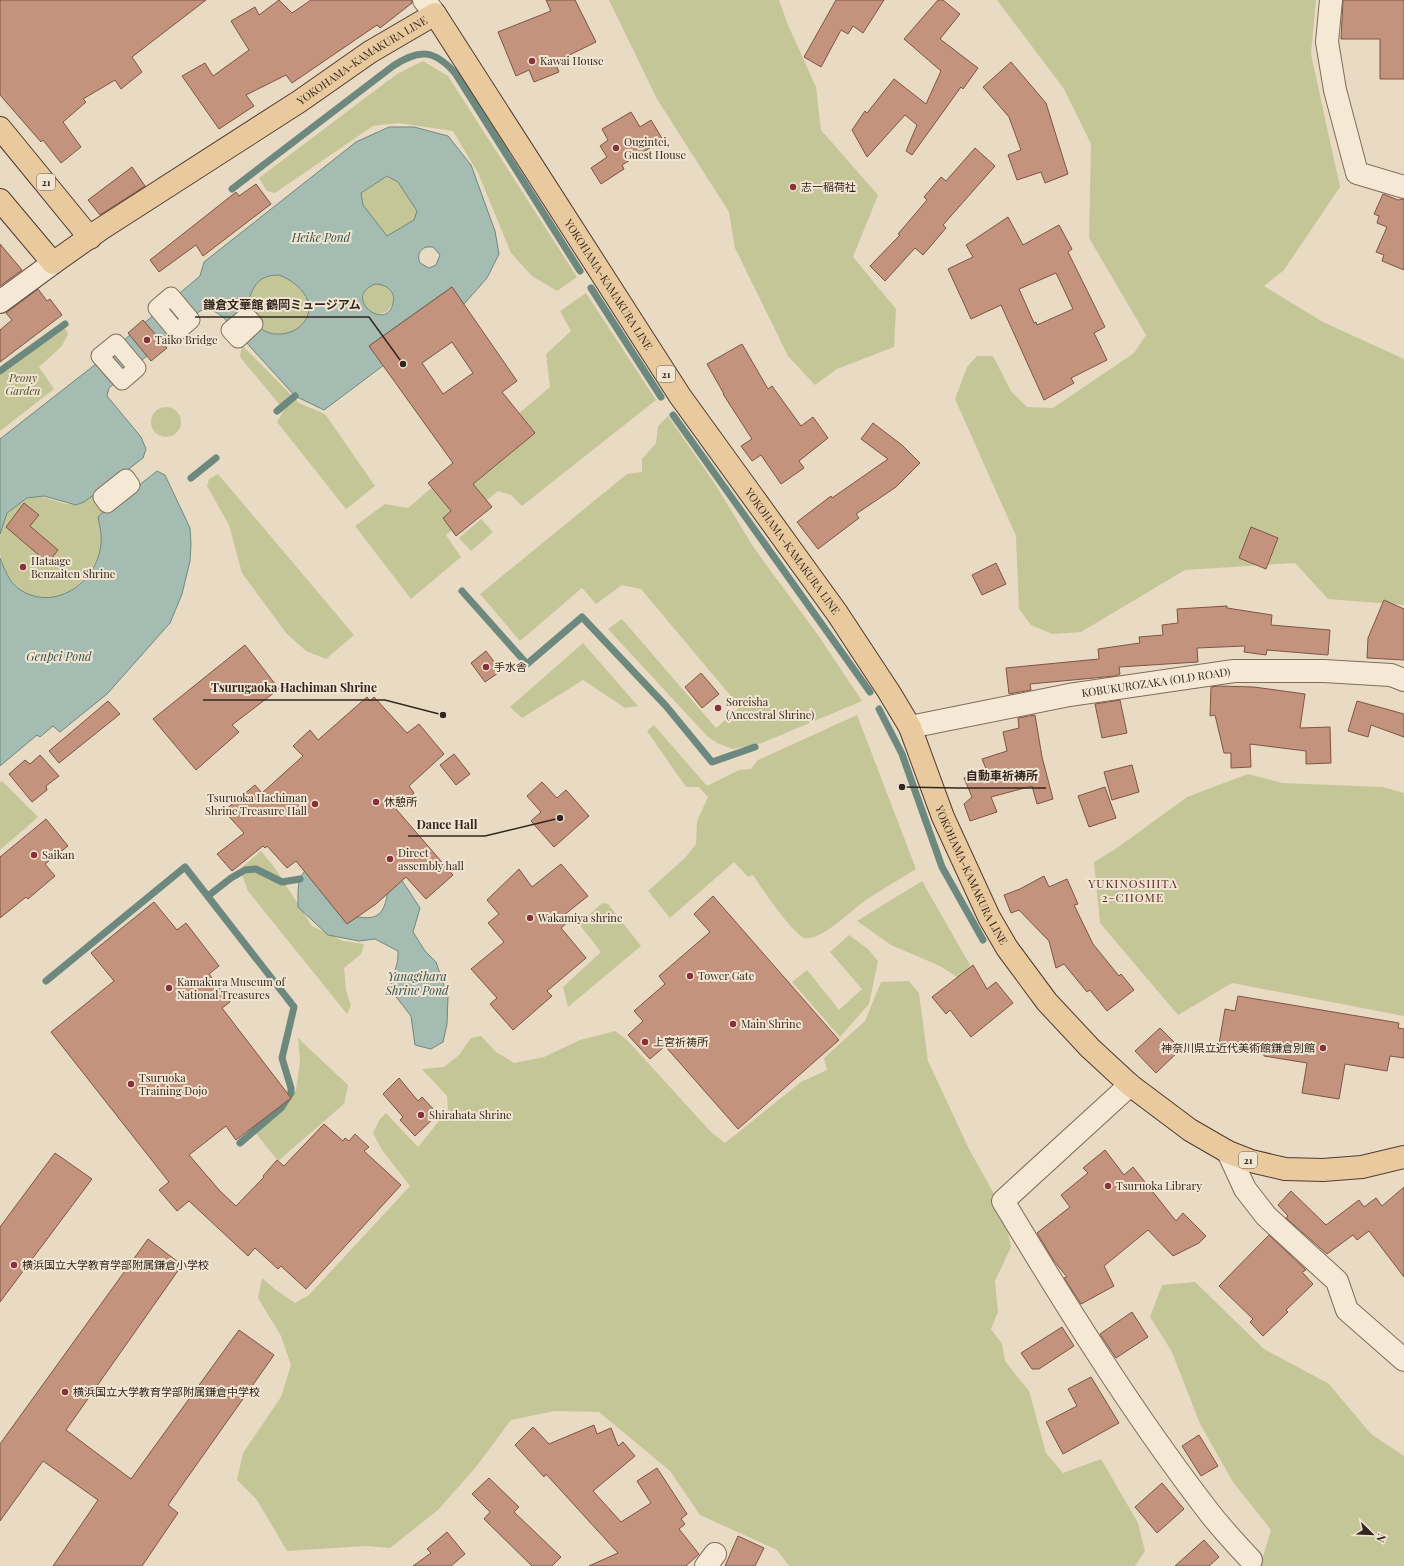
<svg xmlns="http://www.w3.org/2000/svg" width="1404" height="1566" font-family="'Playfair Display','Noto Sans JP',serif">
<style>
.green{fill:#c5c698}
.water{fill:#a5bcb3;stroke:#6d897f;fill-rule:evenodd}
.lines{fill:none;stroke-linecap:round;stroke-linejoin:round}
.stream{stroke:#6d897f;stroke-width:7}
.building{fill:#c3937d;stroke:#7e5544;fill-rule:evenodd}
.pedestrian-casing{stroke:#816c5c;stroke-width:19}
.minor-casing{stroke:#816c5c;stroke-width:24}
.secondary-casing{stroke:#634d3f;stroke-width:24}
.primary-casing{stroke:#4f3b30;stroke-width:24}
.pedestrian{stroke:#f5e8d5;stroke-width:17}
.minor{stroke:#f5e8d5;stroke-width:22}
.secondary{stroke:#f5e8d5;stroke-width:22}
.primary{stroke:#e9ca9e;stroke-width:22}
.poi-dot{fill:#8a323c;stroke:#f1e5d2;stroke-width:1.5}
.labels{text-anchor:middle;stroke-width:4;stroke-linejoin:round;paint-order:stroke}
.shield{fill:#f1e5d2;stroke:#6c5f54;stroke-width:1}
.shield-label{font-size:10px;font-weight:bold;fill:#33261e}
.street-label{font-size:11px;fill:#33261e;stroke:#f1e5d2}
.poi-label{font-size:11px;fill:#33261e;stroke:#f1e5d2;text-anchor:start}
.park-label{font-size:11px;font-style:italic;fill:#474d27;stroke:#f1e5d2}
.water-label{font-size:12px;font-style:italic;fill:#2f514b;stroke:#f1e5d2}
.neighbourhood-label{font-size:12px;letter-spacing:1px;fill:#5b2822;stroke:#f1e5d2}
.leader{fill:none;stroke:#33261e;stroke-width:1.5}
.callout-dot{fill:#33261e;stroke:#f1e5d2;stroke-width:1.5}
.callout-label{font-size:12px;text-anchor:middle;font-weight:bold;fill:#33261e;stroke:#f1e5d2;stroke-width:4;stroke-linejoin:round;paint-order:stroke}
</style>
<rect width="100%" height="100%" fill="#e9dac3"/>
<path class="green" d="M609,0h170l9,25 28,62 5,43 57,65 -25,62 43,52 -2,38 -57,22 -22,16 -27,-29 -53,-108 -6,-36 -72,-113z
M997,0h319l-5,54 29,133 -56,83 -20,16 59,36 81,37v246l-76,-6 -33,-36 -110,7 -104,62 -29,2 -21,-9 -12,-16 -3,-73 -61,-137 12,-32 10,-11h16l18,35 16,16 26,1 81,-55 12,-18 -57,-97 2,-94 -27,-55z
M423,61l25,15 129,201 -20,14 -25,-15 -21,-23 -33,-80 -25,-42 -55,-8 -25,3 -98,67 -8,-2 -8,-13 138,-104z
M387,176l11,6 20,29 -4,9 -27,16 -24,-31 -2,-12z
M279,275c11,4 25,15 29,26 5,20 -13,34 -31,33 -6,0 -12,-2 -16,-6 -6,-5 -11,-13 -16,-19 8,-21 10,-34 34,-34z
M363 299a15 15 0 1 1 30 0a15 15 0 1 1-30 0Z
M586,293l70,107 -134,106 -11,-11 -13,-4 -52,44 15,22 -50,42 -56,-73 30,-22 23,4 142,-121 -4,-33 25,-23 -11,-20z
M60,329h6l2,5 -6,12 -23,21 15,22 -54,42v-63l43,-31z
M242,345l57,58 26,11 50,72 -29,23 -69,-87 7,-12 -44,-53z
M151 422a15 15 0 1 1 30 0a15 15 0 1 1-30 0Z
M668,416l47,68 39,64 64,87 44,66 -100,42 -29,6 -16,-6 -9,-6 -100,-108 14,-10 94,109 24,-21 -99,-118 -19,-4 -26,19 -14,-16 -62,53 -40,-47 147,-120 15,-2v-13l14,-16 2,-17z
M218,474l136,161 -28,24 -20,-8 -20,-18 -44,-60 -13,-48 -22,-39 2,-7z
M95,494l17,10 -14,13c2,10 5,20 3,30 -10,40 -58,75 -89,34 -8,-10 -12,-20 -12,-33 0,-11 0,-27 7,-36 3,-3 9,-6 12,-8 25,-18 36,4 58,0 7,-1 13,-6 18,-10z
M481,519l12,13 -22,19 -12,-13z
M583,643l55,63 -13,2 -42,-28 -61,38 -12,-11z
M857,715l59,154c-16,10 -32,19 -47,29 -15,9 -46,43 -64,40 -11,-2 -45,-52 -52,-63l-5,2 -14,-15 -64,56 -22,-27 37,-33 11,-14 1,-23 11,-24 -9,-10h-13l-39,-56 7,-6 53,61 32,-16 12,-1 7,-9z
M1248,774l34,9 101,4 21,6v223l-172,-33 -54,32 -78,-92 -6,-61 23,-14 70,-51z
M2,781l36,36 -38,33v-68z
M261,851l14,17 37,58 31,15 21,3 -3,10 -17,14 2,22 5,16 -4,8 -99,-123 -8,-22z
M922,881l48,84 -10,14 -20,-13 -49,-21 -34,-24z
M602,903l6,1 33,42 -73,61 -5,-20 38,-35 -22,-28z
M849,935l19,14 10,12 -9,43 -29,33 -48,-55 15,-12 32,40 23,-21 -32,-37z
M909,981l10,12 9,68 41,88 34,61 8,37 -16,34 3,31 -7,17 11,15 3,17 24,30 17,62 17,20 38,-14 37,64 7,28 -10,15h-346l-12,-16 -77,-35 -30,-44 -71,-59 -44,-1 -44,9 -35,47 -38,43 -48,38 -24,-2 -79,5 -30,-51 -20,-20 6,-27 38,-56 10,-32 -10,-29 -23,-38 4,-20 14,12 19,13 14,-8 101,-109 -28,-36 -9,-17 7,-14 6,-6 32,34 30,-37 -1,-14 -25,-27 22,-2 15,-12 12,-17 10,-2 15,16 18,11 30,-6 36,-17 35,-9 12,9 84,92 14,11 76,-61 26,-12 -3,-12 41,-37 16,-39z
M298,1038l50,47 -4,19 -66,57 -23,-29 41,-42 4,-29z
M1195,1282l69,67 65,35 42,50 33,22v110h-148l6,-6 9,-30 -38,-48 -33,-58 -28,-72 -22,-35 12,-32z"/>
<path class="water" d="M389,127h25l34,9 23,29 24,66 4,23 -12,24 -23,26 -12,-17 -83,59 15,19 -60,45 -29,-14 -71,-78c-8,-6 -14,-11 -24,-7l-91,77 -2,8 34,41 5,12 -3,9 -22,17 11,16 25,-20 8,4 25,53 1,16 -1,17 -8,33 -12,29 -63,71 -47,38 -7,-6 -13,11 -3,-2 -37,31v-208c4,10 9,24 19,31 35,24 78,-6 82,-45 1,-9 -1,-17 -3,-27l14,-13 -17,-10 -11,8 -8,3 -32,-9 -17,2 -20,15 -7,21v-95l92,-72 108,-91 4,-14 152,-120zM387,176l11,6 19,29 -3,9 -27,16 -24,-31 -2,-12zM426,247h7l7,8 -4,10 -7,3 -9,-5c-3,-7 -1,-13 6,-16zM279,275c11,4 25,14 29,26 5,20 -13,34 -31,33 -6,0 -12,-2 -16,-6 -6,-5 -11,-13 -16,-19 8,-20 10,-34 34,-34zM375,284c11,0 21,7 18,19 -6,30 -52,-5 -18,-19z
M320,857l29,58c31,8 36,-1 40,-31l10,-8 21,32 -7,24 12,19 11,11 12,35 -1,27 -4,18 -12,7 -16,-4 -4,-29 -21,-27c2,-16 9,-22 8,-38l-23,-12 -16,2 -31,-6 -30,-28c0,-31 -1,-30 22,-50z"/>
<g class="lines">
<path class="stream" d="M232,189l161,-123c26,-17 41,-17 62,7l125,198
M591,288l70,109
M0,371l65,-47
M277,411l18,-15
M673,415l197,277
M191,478l25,-20
M462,591l65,73 55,-47 84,89 46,56 43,-15
M879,709l23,45 40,113 41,73
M208,896l23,-18 14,-8 11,-1 26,13 18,-3
M46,981l139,-114 109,140 -12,51 9,30v5l-10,15 -41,35"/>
</g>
<path class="building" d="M0,0h206l-74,57 10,15 -21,17 -6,-9 -32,19 3,3 -23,20 18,25 -20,16 -18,-23 -2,2 -41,-47z
M279,0l13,13 19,-13h101v3l-32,25 -3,-3 -85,58 -6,-8 -40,20 8,11 -35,23 -37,-53 23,-13 8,13 36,-26 -18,-29 24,-14 4,8z
M546,0h29l21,42 -41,20 4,10 -25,10 -5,-12 -13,6 -18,-44 53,-21z
M836,0h48l-21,33 -10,-7 -5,8 -7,-4 -20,37 -17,-10z
M938,0h5l17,14 -20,25 38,29 -15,21 -2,-2 -49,68 -6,-4 11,-26 -12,-10 -38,42 -15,-27 13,-19 2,2 27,-34 32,25 15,-33 -37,-32z
M1343,0h61v79h-24v-40h-39z
M1011,62l35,41 22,71 -23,9 -4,-11 -24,8 -9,-25 13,-5 -12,-33 -26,-30z
M631,112l9,15 11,-7 12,20 -41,25 2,4 -23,15 -10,-16 16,-11 -7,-11 8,-6 -6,-11z
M975,148l20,18 -52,59 3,3 -23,27 -8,-7 -30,33 -15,-15 30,-31 -2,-1 29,-34 -3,-3 17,-20 5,4z
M132,167l13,19 -45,29 -12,-15z
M256,184l15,20 -68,52 -7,-11 -37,27 -9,-12 86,-68 3,4z
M1383,194l15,6 6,-1v71l-22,-9 2,-6 -8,-3 11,-25 -10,-4 2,-7 -5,-2z
M1008,217l15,28 36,-20 13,24 -4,3 37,75 -11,6 13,27 -36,18 3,5 -30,17 -43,-95 -30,14 -23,-50 25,-12 -7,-12zM1056,273l17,36 -36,16 -1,-3 -2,1 -15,-34z
M0,244l22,26 -22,16z
M452,287l65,94 -15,11 33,41 -62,51 19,23 -36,29 -13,-18 8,-7 -23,-28 25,-20 -84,-117zM452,342l21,31 -30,21 -21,-31z
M38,289l9,12 3,-2 12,16 -62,47v-32l12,-10 -6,-7z
M143,320l24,28 -16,13 -23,-28z
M742,344l26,45 4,-3 29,40 12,-9 15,21 -29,23 5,7 -23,16 -20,-29 -9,6 -11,-15 11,-7 -29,-45h1l-17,-30z
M873,423l29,22 18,18 -24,24 -40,27 3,4 -41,31 -21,-27 34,-26 1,2 56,-39 -27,-20z
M24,503l15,12 -9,11 28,24 -10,13 -42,-36z
M1251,527l27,11 -12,31 -27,-11z
M996,563l10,21 -24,11 -10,-20z
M1384,600l20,9v51l-37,-2 1,-20z
M1227,606v2l45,7 -1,10 59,5 -2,25 -61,-5 -1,5 -22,-3 1,-6 -48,2 1,14 -79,5 1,7 -5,2 -85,8 1,6 -22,4 -3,-26 93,-9 -1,-10 42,-6 -1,-6 24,-2 -1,-10 16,-2 -1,-14z
M245,645l34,44 -47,36 7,7 -43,38 -43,-51z
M486,651l15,20 -16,11 -14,-19z
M701,673l18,21 -17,14 -17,-21z
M1218,686l36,1 51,7 -5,34 30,-1 1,36 -25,1v-13l-56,-7 1,23 -20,1v-15h-7l-9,-38 -5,1 1,-29z
M367,697l3,4 4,-4 33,36 12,-9 25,30 -35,32 5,7 -18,16 57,66 -27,24 -20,-22 -30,27 -29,20 -51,-63 -9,7 -20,-22 -2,2 -2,-2 -31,25 -15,-17 27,-21 -20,-22 31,-26 7,8 41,-37 -10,-10 17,-16 8,10z
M1120,700l7,33 -25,5 -7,-34z
M108,701l12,13 -61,49 -10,-12z
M1357,701l47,13v23l-33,-12 -3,12 -20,-6z
M1035,715l7,42 11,42 -16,5 -5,-18 -41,11 6,15 -27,9 -6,-17 8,-7 -8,-19 22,-9 -4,-10 25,-8 -4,-19 16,-4 -1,-10z
M454,754l16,20 -14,11 -16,-20z
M40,755l19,21 -13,10 1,4 -15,12 -23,-28 16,-14 5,4z
M1132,765l7,27 -27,8 -8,-28z
M542,782l15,16 9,-8 23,26 -35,31 -23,-26 10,-9 -14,-16z
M1105,787l11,31 -27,9 -11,-31z
M46,819l22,27 -23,18 10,12 -27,23 -2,-2 -26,21v-61z
M561,864l27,32 -24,19 5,6 -8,7 25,30 -39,33 5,5 -39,34 -23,-26 7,-6 -26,-29 33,-27 -16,-19 11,-9 -12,-14 32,-31 13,18z
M1044,876l5,11 18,-8 11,25 -4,1 19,39 26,32 2,-2 13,16 -27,21 -17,-21 -3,2 -23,-28 -8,4 -7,-27 -30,-31 -8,3 -7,-18 16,-6z
M713,896l126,144 -101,89 -73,-83 -15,13 -22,-24 15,-14 -9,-10 31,-27 -6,-8 51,-44 -16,-18z
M154,902l23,28 9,-7 33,43 -10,8 21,28 -8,6 69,90 -55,42 -10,-14 -37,29 31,36 16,15 28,-29 -1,-1 14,-16 7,6 40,-42 19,17 2,-3 4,3 6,-7 14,13 -5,4 37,34 -95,104 -25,-23 -3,3 -23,-21 -7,8 -59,-55 -12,10 -18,-21 10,-8 -118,-150 63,-51 -23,-28z
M973,965l14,24 9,-7 17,21 -42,34 -21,-27 -4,4 -14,-17z
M1238,996l161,27 -1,5 6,1v29l-14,-2 -3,15 -42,-7 -6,35 -37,-6 5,-30 -43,-7v-4l-45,-8 6,-35 10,2z
M1160,1028l21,21 -25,24 -21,-22z
M399,1078l19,23 4,-4 16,17 -23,22 -15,-16 3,-3 -20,-23z
M1105,1150l19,25 9,-8 43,54 7,-8 23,23 -7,7 -26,13 -25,-26 -44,36 10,20 -33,18 -17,-26 3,-1 -13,-16 -17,-28 33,-26 -9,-12 27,-22 -5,-5z
M55,1153l37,26 -92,123v-75z
M1404,1187v90l-35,-46 -12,9 -4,-5 -26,19 -41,-36 2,-2 -10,-11 13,-14 35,34 33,-25 5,7 12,-9 6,8z
M1269,1235l37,35 -4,2 11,12 -27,26 2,2 -25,24 -13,-14 3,-3 -34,-33z
M148,1239l34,26 -116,165 65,49 108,-149 35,25 -106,150 10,8 -36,53h-89l45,-66 -55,-39 -43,60v-77z
M1132,1312l16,25 -32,21 -16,-24z
M1062,1327l12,19 -35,23h-7l-11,-16z
M1091,1377l28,46 -56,31 -17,-32 31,-16 -9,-17z
M594,1425l3,9 14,-6 7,18 5,-4 12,14 -42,35 28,31 30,-19 -14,-22 20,-13 30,46 -6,5 4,5 -6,5 20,25 -13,12h-97l29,-13 -72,-79 -2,3 -29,-32 18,-18 16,17z
M1199,1435l19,31 -17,10 -19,-30z
M489,1478l30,29 -5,5 47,45 -9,9h-20l-48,-47 6,-7 -18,-18z
M1162,1483l22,26 -27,24 -22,-26z
M447,1532l18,22 -14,12h-38l18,-13 -4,-4z
M738,1536l26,12 -9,18h-30z
M1204,1540l15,17 -10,9h-34z"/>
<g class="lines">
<g class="pedestrian-casing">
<path id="pedestrian" d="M171,296l20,24 -14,12 -20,-24z
M247,316l7,8 -16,15 -8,-9z
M116,343l21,25 -15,13 -22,-25z
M126,478l5,7 -24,19 -5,-7z"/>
</g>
<g class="minor-casing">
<g id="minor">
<path d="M424,0l11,14"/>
<path d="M1331,0l-4,42 8,48 22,83 47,14"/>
<path id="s1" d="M910,727l159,-32 165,-24h90l67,4 13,5"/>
<path d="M1130,1085l-127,116c63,105 128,209 202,306 14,19 30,36 46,53"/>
<path d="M1228,1152l17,37 21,27 71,65 10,29 57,50"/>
<path d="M706,1566l9,-12"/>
</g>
</g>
<g class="secondary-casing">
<path id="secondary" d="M0,302l53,-39"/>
</g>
<g class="primary-casing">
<g id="primary">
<path d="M0,128l90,110"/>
<path id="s2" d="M0,200l53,63 48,-34 199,-128 70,-49 65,-38 245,382 157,217 52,79 21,35 33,90 46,100 18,31 40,54 43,46 40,37 60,45 38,22 23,9 34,8 38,1 39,-3 42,-10"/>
</g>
</g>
<use href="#pedestrian" class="pedestrian"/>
<use href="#minor" class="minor"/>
<use href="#secondary" class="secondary"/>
<use href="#primary" class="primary"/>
</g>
<g class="poi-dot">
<circle cx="532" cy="61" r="4"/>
<circle cx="616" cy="148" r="4"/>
<circle cx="793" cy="187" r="4"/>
<circle cx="147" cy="340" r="4"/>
<circle cx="23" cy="567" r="4"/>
<circle cx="486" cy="667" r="4"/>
<circle cx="718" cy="708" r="4"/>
<circle cx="376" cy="802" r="4"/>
<circle cx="315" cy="804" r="4"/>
<circle cx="34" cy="855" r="4"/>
<circle cx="390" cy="859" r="4"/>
<circle cx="530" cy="918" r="4"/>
<circle cx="690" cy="976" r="4"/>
<circle cx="169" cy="988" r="4"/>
<circle cx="733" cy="1024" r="4"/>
<circle cx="645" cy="1042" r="4"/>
<circle cx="1323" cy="1048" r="4"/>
<circle cx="131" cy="1084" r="4"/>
<circle cx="421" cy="1115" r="4"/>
<circle cx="1108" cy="1186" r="4"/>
<circle cx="14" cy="1265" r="4"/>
<circle cx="65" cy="1392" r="4"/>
</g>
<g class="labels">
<g class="shield">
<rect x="37" y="174" width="18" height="16" rx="3"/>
<rect x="657" y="366" width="18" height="16" rx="3"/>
<rect x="1239" y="1152" width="18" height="16" rx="3"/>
</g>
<g class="shield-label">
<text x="46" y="186">21</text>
<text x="666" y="378">21</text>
<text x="1248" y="1164">21</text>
</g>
<g class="street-label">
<text dy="4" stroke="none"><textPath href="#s2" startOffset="452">YOKOHAMA-KAMAKURA LINE</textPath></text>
<text dy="4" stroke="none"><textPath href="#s2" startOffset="860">YOKOHAMA-KAMAKURA LINE</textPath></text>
<text dy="4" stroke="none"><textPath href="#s2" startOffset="1184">YOKOHAMA-KAMAKURA LINE</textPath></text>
<text dy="4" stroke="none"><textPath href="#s1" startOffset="250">KOBUKUROZAKA (OLD ROAD)</textPath></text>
<text dy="4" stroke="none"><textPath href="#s2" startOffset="1556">YOKOHAMA-KAMAKURA LINE</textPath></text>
</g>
<g class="poi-label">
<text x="540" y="65">Kawai House</text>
<text x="624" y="146">Ougintei,<tspan x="624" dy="13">Guest House</tspan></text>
<text x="801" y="191">志一稲荷社</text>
<text x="155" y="344">Taiko Bridge</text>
<text x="31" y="565">Hataage<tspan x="31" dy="13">Benzaiten Shrine</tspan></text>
<text x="494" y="671">手水舎</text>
<text x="726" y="706">Soreisha<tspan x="726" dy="13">(Ancestral Shrine)</tspan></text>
<text x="307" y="802" text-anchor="end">Tsuruoka Hachiman<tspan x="307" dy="13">Shrine Treasure Hall</tspan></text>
<text x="384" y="806">休憩所</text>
<text x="398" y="857">Direct<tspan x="398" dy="13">assembly hall</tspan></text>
<text x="42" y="859">Saikan</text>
<text x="538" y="922">Wakamiya shrine</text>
<text x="698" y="980">Tower Gate</text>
<text x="177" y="986">Kamakura Museum of<tspan x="177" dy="13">National Treasures</tspan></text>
<text x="741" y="1028">Main Shrine</text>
<text x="653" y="1046">上宮祈祷所</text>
<text x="1315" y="1052" text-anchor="end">神奈川県立近代美術館鎌倉別館</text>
<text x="139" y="1082">Tsuruoka<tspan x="139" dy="13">Training Dojo</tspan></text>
<text x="429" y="1119">Shirahata Shrine</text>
<text x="1116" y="1190">Tsuruoka Library</text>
<text x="22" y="1269">横浜国立大学教育学部附属鎌倉小学校</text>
<text x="73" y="1396">横浜国立大学教育学部附属鎌倉中学校</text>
</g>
<g class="park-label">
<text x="23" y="382">Peony<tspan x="23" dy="13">Garden</tspan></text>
</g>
<g class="water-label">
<text x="321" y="242">Heike Pond</text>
<text x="59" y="661">Genpei Pond</text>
<text x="417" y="981">Yanagihara<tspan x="417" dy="14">Shrine Pond</tspan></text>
</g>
<g class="neighbourhood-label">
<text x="1133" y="888">YUKINOSHITA<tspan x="1133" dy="14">2-CHOME</tspan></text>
</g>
</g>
<path class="leader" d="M403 364L369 317H195M443 715L385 700H203M902 787L958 788H1046M560 818L485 836H408"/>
<g class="callout-dot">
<circle cx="403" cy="364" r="4"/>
<circle cx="443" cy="715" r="4"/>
<circle cx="902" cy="787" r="4"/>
<circle cx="560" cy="818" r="4"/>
</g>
<g class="callout-label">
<text x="282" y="309">鎌倉文華館 鶴岡ミュージアム</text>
<text x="294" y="692">Tsurugaoka Hachiman Shrine</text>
<text x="1002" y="780">自動車祈祷所</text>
<text x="447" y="829">Dance Hall</text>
</g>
<g transform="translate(1372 1534) rotate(113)" stroke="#f1e5d2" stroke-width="3" paint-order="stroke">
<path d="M0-3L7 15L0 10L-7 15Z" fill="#33261e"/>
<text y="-6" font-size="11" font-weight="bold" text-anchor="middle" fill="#33261e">N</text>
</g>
</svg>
